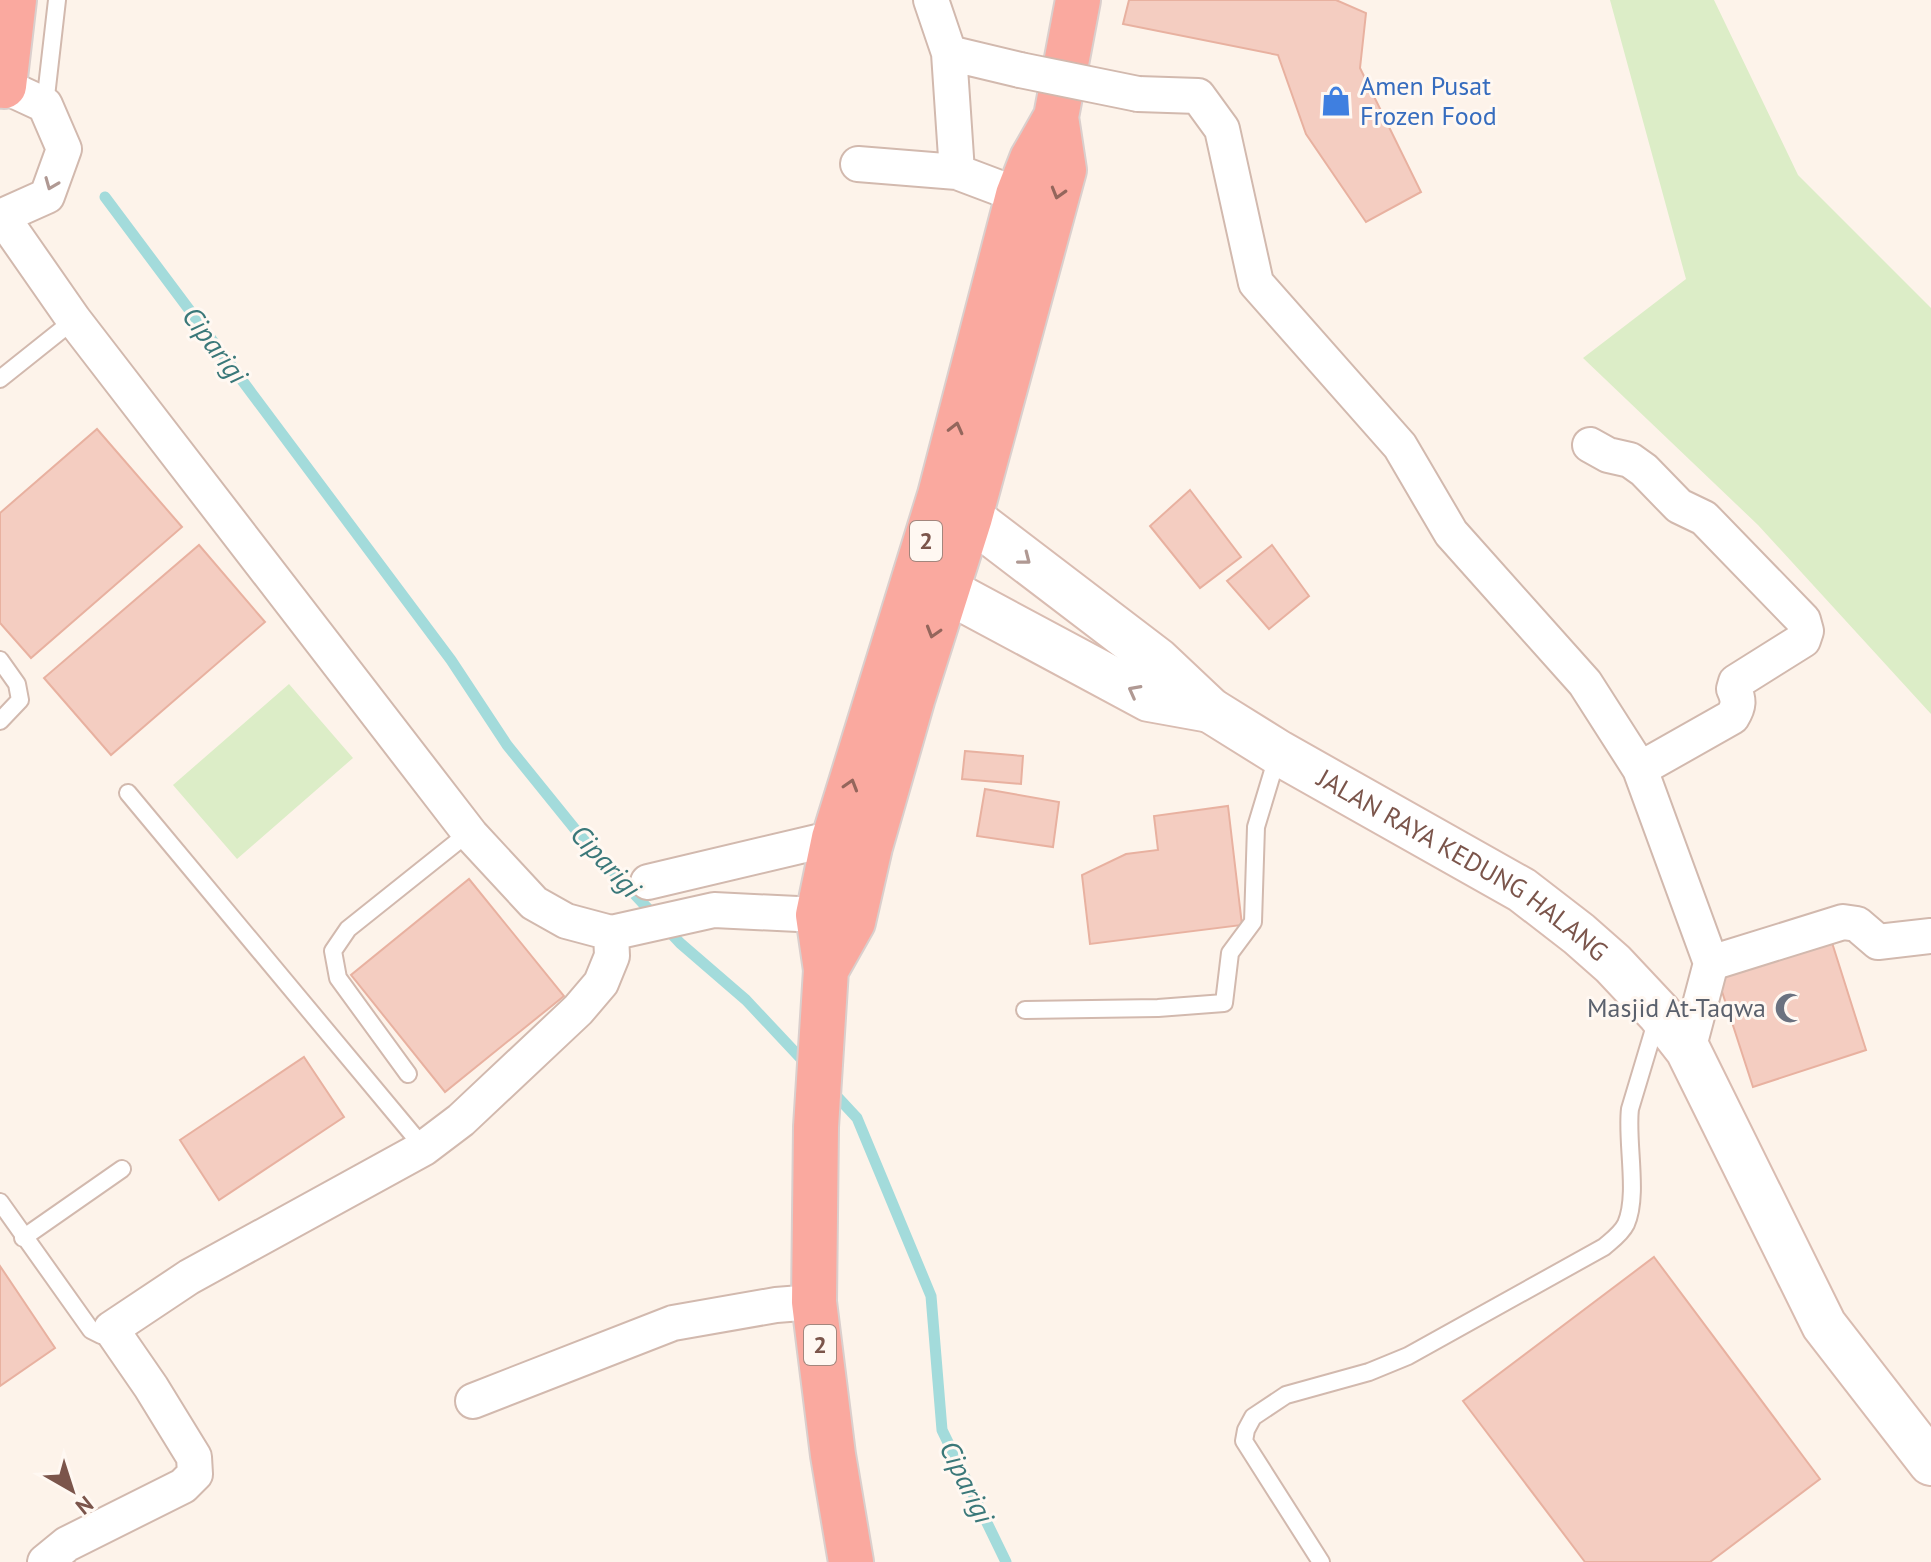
<svg xmlns="http://www.w3.org/2000/svg" width="1931" height="1562" font-family="'PT Sans',sans-serif">
<style>
.green{fill:#dcedc7}
.lines{fill:none;stroke-linecap:round;stroke-linejoin:round}
.stream{stroke:#a3dbdb;stroke-width:11}
.building{fill:#f4cdc1;stroke:#e8b1a0;stroke-width:2}
.lane-casing{stroke:#d2b9ae;stroke-width:20}
.street-casing{stroke:#d2b9ae;stroke-width:38}
.secondary-casing{stroke:#d9bcb1;stroke-width:48}
.highway-casing{stroke:#dacfcd;stroke-width:48}
.lane{stroke:#fff;stroke-width:16}
.street{stroke:#fff;stroke-width:34}
.secondary{stroke:#fff;stroke-width:44}
.highway{stroke:#faa99f;stroke-width:44}
.street-bridge-casing{stroke:#d2b9ae;stroke-width:38;stroke-linecap:butt}
.street-bridge{stroke:#fff;stroke-width:34}
.oneway{stroke:#b09993}
.oneway2{stroke:#94665c}
.labels{text-anchor:middle;stroke-width:6;stroke-linejoin:round;paint-order:stroke}
.shield{fill:#fff8f2;stroke:#a3867d;stroke-width:2}
.shield-label{font-size:24px;font-weight:bold;fill:#7b554b}
.shop-label{font-size:26px;fill:#366cbe;stroke:#fff8f2;text-anchor:start}
.street-label{font-size:26px;fill:#7b554b;stroke:#fff8f2}
.worship-label{font-size:26px;fill:#5b616d;stroke:#fff8f2;text-anchor:end}
.water-label{font-size:28px;font-style:italic;fill:#3a7879;stroke:#fff8f2}
</style>
<rect width="100%" height="100%" fill="#fdf3ea"/>
<path class="green" d="M1610,0h104l84,175 133,133v406l-173,-189 -175,-167 103,-79z
M289,684l64,74 -116,101 -64,-74z"/>
<g class="lines">
<path class="stream" d="M105,197l346,463 56,85 76,94 97,104 66,57 61,65
M830,1089l27,29 74,178 11,134 64,132"/>
</g>
<path class="building" d="M1129,0h207l30,13 -6,55 61,124 -55,30 -60,-88 -28,-79 -155,-31z
M97,429l85,98 -151,131 -31,-35v-110z
M1190,490l51,67 -41,31 -50,-62z
M199,545l66,77 -154,133 -67,-77z
M1272,545l37,51 -40,33 -42,-48z
M965,751l58,5 -2,28 -59,-5z
M985,789l74,13 -6,45 -76,-11z
M1228,806l14,119 -152,19 -8,-69 44,-21 32,-4 -4,-34z
M469,879l95,117 -119,96 -94,-117z
M1828,930l38,120 -113,37 -39,-120z
M304,1057l40,60 -125,83 -39,-60z
M1654,1257l166,222 -110,83h-125l-122,-161z
M0,1266l55,82 -55,38z"/>
<g class="lines">
<g class="lane-casing">
<path id="lane" d="M45,105l12,-105
M0,379l74,-59
M0,660l17,24 3,16 -20,21
M128,793l296,355
M1025,1010l133,-2 66,-5 6,-50 23,-31 3,-95 22,-73
M408,1074l-70,-96 -5,-27 15,-22 109,-87 14,-7
M0,1202l91,128 10,5 10,-6
M23,1238l99,-69
M1321,1562l-77,-121 2,-11 7,-13 33,-22 83,-23 39,-16 196,-109c8,-7 17,-13 22,-23 13,-29 0,-83 4,-115l27,-90"/>
</g>
<g class="street-casing">
<path id="street" d="M931,0l18,53 8,119 61,23
M949,53l71,17
M0,86h4l41,19 19,44 -17,47 -47,21
M1138,94l60,2 24,33 34,154 144,163 51,87 134,150 55,86 71,194 -23,87
M858,164l99,8
M3,218l71,102 397,515 63,68 32,18 45,12 103,-23 104,5 23,4
M1590,445l18,10 22,5 14,10 35,36 25,12 99,102 3,11 -3,9 -67,42 -2,7c5,11 5,17 -2,28l-92,52
M648,882l186,-44 20,5
M1711,963l132,-41 14,2 21,18 53,-6
M473,1401l200,-78 103,-18 38,-3
M45,1562l22,-18 116,-58 12,-12 -1,-17 -43,-70 -40,-58 78,-52 235,-129 37,-28 117,-110 23,-27 11,-27 -1,-23"/>
</g>
<g class="secondary-casing">
<g id="secondary">
<path id="s1" d="M942,496l215,164 53,50 69,43 243,137 57,44 34,30 46,49 29,37 136,275 107,138"/>
<path d="M916,574l233,125 61,11"/>
</g>
</g>
<g class="highway-casing">
<path id="highway" d="M4,86l10,-86
M826,970l27,-48 17,-75 43,-150 57,-180 94,-347 -8,-53
M851,1562l-18,-107 -19,-153 2,-175 10,-157 -8,-55 16,-77 106,-343 78,-300 14,-36 24,-42 22,-117"/>
</g>
<use href="#lane" class="lane"/>
<use href="#street" class="street"/>
<use href="#secondary" class="secondary"/>
<use href="#highway" class="highway"/>
<g class="street-bridge-casing">
<path id="street-bridge" d="M1020,70l118,24"/>
</g>
<use href="#street-bridge" class="street-bridge"/>
</g>
<defs><path id="oneway-chevron" d="M-2-3.5L2.5 0L-2 3.5" fill="none" stroke-width="1.6" stroke-linecap="round" stroke-linejoin="round" transform="scale(2)"/></defs>
<g class="oneway">
<use href="#oneway-chevron" transform="translate(51 184) rotate(112)"/>
<use href="#oneway-chevron" transform="translate(1025 559) rotate(38)"/>
<use href="#oneway-chevron" transform="translate(1134 691) rotate(-152)"/>
</g>
<g class="oneway2">
<use href="#oneway-chevron" transform="translate(1058 193) rotate(106)"/>
<use href="#oneway-chevron" transform="translate(956 428) rotate(-76)"/>
<use href="#oneway-chevron" transform="translate(933 632) rotate(107)"/>
<use href="#oneway-chevron" transform="translate(851 785) rotate(-73)"/>
</g>
<defs>
<g id="shop-bare" transform="scale(2.4)"><path d="M-5-2.5h2.3a2.7 3.5 0 0 1 5.4 0H5L5.5 6h-11ZM-1.5-2.5h3a1.5 2.3 0 0 0-3 0Z" fill="#3f7fe0" stroke="#fff8f2" stroke-width="2.5" paint-order="stroke"/></g>
<g id="mosque-bare" transform="scale(2.4)"><path d="M3.5-4.9A6 6 0 1 0 3.5 4.9A5 5 0 1 1 3.5-4.9Z" fill="#6b7280" stroke="#fff8f2" stroke-width="2.5" paint-order="stroke"/></g>
</defs>
<g fill-rule="evenodd">
<use href="#shop-bare" x="1336" y="101"/>
<use href="#mosque-bare" x="1790" y="1008"/>
</g>
<g class="labels">
<g class="shield">
<rect x="910" y="521" width="32" height="40" rx="6"/>
<rect x="804" y="1325" width="32" height="40" rx="6"/>
</g>
<g class="shield-label">
<text x="926" y="549">2</text>
<text x="820" y="1353">2</text>
</g>
<g class="shop-label">
<text x="1360" y="95">Amen Pusat<tspan x="1360" dy="30">Frozen Food</tspan></text>
</g>
<g class="street-label">
<text dy="9" stroke="none"><textPath href="#s1" startOffset="640">JALAN RAYA KEDUNG HALANG</textPath></text>
</g>
<g class="worship-label">
<text x="1766" y="1017">Masjid At-Taqwa</text>
</g>
<g class="water-label">
<text transform="translate(215 345) rotate(53)" y="10">Ciparigi</text>
<text transform="translate(606 861) rotate(47)" y="10">Ciparigi</text>
<text transform="translate(967 1482) rotate(64)" y="10">Ciparigi</text>
</g>
</g>
<g transform="translate(72 1490) rotate(141)" stroke="#fff8f2" stroke-width="6" paint-order="stroke">
<path d="M0-6L14 30L0 20L-14 30Z" fill="#7b554b"/>
<text y="-12" font-size="22" font-weight="bold" text-anchor="middle" fill="#7b554b">N</text>
</g>
</svg>
